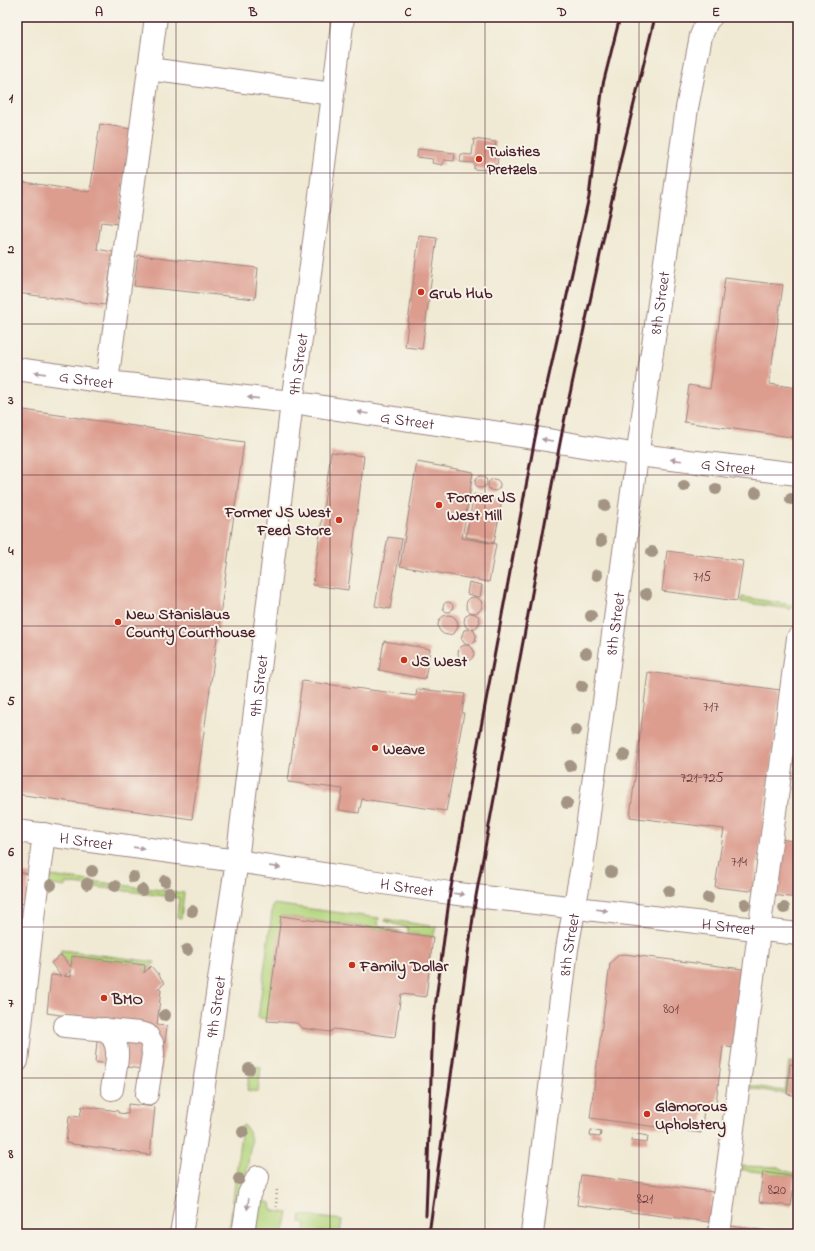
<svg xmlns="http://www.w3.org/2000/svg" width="815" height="1251" font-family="'Indie Flower',sans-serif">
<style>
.green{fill:#b4d67e;stroke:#7f7a54}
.building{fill:#dc9c8e;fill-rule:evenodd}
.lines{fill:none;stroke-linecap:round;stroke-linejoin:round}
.minor-casing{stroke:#9d8480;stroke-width:24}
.major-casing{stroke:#9d8480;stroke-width:24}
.path{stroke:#9d8480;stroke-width:2.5;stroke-dasharray:1 3;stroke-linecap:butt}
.minor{stroke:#fff;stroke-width:22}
.major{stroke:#fff;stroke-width:22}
.rail{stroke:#4a1f2b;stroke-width:3}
.tree{fill:#a39483}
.oneway{fill:#ae9aa0}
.grid{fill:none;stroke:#4a1f2b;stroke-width:1;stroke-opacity:0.55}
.poi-dot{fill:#c8321e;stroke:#f7f3e8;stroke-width:1.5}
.labels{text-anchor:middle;stroke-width:4;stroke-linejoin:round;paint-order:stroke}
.number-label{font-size:14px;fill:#6e3e44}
.poi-label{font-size:16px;font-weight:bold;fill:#4a1f2b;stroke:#f7f3e8;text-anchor:start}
.street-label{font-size:16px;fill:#4a1f2b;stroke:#f7f3e8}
.neatline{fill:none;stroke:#4a1f2b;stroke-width:1.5}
.grid-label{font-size:13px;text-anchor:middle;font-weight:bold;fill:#4a1f2b}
</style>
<rect width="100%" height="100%" fill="#f7f3e8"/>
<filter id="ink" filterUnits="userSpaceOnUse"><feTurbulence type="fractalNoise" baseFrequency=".025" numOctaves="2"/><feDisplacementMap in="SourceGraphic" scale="8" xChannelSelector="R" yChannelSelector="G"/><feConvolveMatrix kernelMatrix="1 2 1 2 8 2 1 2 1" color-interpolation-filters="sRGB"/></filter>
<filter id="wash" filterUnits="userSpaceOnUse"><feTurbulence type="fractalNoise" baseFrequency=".012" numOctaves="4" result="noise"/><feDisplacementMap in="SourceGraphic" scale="16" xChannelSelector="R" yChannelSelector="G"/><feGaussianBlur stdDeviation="0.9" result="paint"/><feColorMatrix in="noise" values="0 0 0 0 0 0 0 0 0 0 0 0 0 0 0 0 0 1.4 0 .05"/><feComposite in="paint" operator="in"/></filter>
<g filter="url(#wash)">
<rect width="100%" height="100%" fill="#f0ead4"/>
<path class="green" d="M742,597l50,8 -1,4 -50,-7z
M50,876l134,17 -3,26 -4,-1v-2l2,-18 -113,-15 -1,4 -12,-2 -2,8 -4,1z
M273,904l106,14 -1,7 23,7 -119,-16 -14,103 -10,-1z
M385,919l51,8 -3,10 -25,-4v-5l-23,-7z
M61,950l94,12 -1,2 -10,9 1,-8 -73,-9 -1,11 -10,-12z
M789,1062l9,1v2h-8l-3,29 -39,-6v-3l37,6z
M248,1065l13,2 -3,25 -11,-2 3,-17 -3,-1z
M244,1125l5,7 2,9 -13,93h-9l12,-101 -1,-5z
M738,1166l40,1 18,8 -1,2 -57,-8z
M262,1190h2l-1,11 8,2 1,6 2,2 14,2 -4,18 2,3 -19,-2v2h-18l5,-32z
M301,1215l41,5 -2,14 -20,-2v2h-16l2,-11 -6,-1z"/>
<g id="blocks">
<path class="building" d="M538,17h10l-1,5 -10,-3z
M100,124l31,5 -13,95 -17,-2 -4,27 16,3 -8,53 -88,-12v-112l73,11z
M474,139l22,3 -2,15h4l-1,8 -8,-1 -1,6 -14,-1v-6l-14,-1 1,-8 11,1z
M418,149l37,4 -1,8 -10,-1 -1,5 -11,-2 1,-4 -16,-2z
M419,236l18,2 -15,111 -17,-2z
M138,255l120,13 -3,31 -121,-13z
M725,278l58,7 -14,99 29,4v50l-114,-16 5,-37 21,4z
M17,409l227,33 -52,377 -175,-25z
M331,452l33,4 -16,134 -35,-5z
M417,462l56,10 -11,66 34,6 -7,38 -89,-16z
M475 482a6 6 0 1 1 12 0a6 6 0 1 1-12 0Z
M488 485a6 6 0 1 1 12 0a6 6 0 1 1-12 0Z
M474,494l28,6 -8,43 -28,-6z
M388,537l14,2 -12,70 -15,-3z
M667,551l76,10 -6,40 -75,-10z
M469,582l13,3 -2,12 -13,-3z
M466 605a8 8 0 1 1 16 0a8 8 0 1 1-16 0Z
M443 607a5 5 0 1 1 10 0a5 5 0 1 1-10 0Z
M469,613h3l5,2 2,2 1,5 -4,6 -5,1 3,2 2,4 -1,7 -7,3 -4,-2 -3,-5 3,-8 6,-1 -4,-2 -2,-5 1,-5z
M438 625a10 10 0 1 1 20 0a10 10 0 1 1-20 0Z
M384,641l46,8 -5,30 -46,-9z
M458 653a8 8 0 1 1 16 0a8 8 0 1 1-16 0Z
M648,672l132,18 -5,48 -21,150 -4,3 -35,-4 9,-58 -94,-12z
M302,681l114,15 1,-7 48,5 -3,19h2l-18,98 -84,-12 -3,14 -20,-3 4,-21 -55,-7z
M781,839l17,3v56l-26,-3z
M17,872l13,2 -4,30 -7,-1 -1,11 -1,-1z
M281,916l152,21 -7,60 -25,-3 -6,43 -61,-8 -4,3 -29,-4 -4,-5 -30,-2z
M624,954l119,15 -10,79 -10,-2 -8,65 -11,-1 -3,23 -111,-15 20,-154 4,-5 5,-4z
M61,955l10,12 1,-11 73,9 -1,8 7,-7 14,17 -8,6 4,1 -4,35 10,1 -6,46 -66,-10 4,-41 -52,-8 4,-38 10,1 -10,-13zM71,970v7l-7,-1z
M790,1064l8,1v31l-11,-2z
M128,1104l27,3 -5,48 -84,-12 3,-27 11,1 2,-11 36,5v2l10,1z
M591,1130l10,2 -1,5 -10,-1z
M632,1133l16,3 -1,7 -16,-2z
M763,1172l32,5 -4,29 -32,-4z
M581,1175l132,17 -4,30 -132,-17z
M731,1226l52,7v1h-53z"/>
</g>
</g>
<g filter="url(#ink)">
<use href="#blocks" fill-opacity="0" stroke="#9d8480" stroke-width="1"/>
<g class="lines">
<g class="minor-casing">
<g id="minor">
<path d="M149,69l184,25"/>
<path d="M107,382l49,-365"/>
<path d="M65,1026l74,7 8,2 5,8 1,12 -6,39"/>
<path d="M105,1029c20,16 10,38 7,60"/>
<path d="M17,1061l17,-151 10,-76"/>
<path d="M243,1234l6,-40 9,-17"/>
<path id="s1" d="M532,1234l35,-285 15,-83 50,-374 55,-384 14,-72 7,-17 3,-2"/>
<path d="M719,1234l79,-596"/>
</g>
</g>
<g class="major-casing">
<g id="major">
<path id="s2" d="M17,369l90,13 185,20 103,16 140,20 103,17 160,19"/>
<path id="s3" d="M17,831l220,30 213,32 348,41"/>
<path id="s4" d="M181,1234c21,-124 36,-249 56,-373l55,-459 14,-98 37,-287"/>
</g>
</g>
<path class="path" d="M158,974l3,-2
M276,1207l1,-19"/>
<use href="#minor" class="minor"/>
<use href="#major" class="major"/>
<path class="rail" d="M426,1215l7,-192 17,-130 85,-455 54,-241 14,-113 17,-67
M429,1234l47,-338 78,-422 12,-62 56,-259 33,-136"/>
</g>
<g class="tree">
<circle cx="684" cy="486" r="6"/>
<circle cx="716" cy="489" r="6"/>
<circle cx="756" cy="493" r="6"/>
<circle cx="791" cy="499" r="6"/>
<circle cx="605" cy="505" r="6"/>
<circle cx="601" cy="541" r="6"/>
<circle cx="652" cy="552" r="6"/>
<circle cx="597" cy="575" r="6"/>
<circle cx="646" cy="594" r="6"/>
<circle cx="591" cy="616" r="6"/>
<circle cx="586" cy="653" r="6"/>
<circle cx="582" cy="686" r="6"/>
<circle cx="576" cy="730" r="6"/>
<circle cx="624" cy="755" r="6"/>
<circle cx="570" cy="766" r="6"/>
<circle cx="567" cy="803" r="6"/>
<circle cx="92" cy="871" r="6"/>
<circle cx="611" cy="872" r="6"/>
<circle cx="133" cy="877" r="6"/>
<circle cx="165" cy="881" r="6"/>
<circle cx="87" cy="884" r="6"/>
<circle cx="51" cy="885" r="6"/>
<circle cx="115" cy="886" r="6"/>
<circle cx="142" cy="890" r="6"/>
<circle cx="669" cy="891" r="6"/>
<circle cx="169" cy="893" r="6"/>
<circle cx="708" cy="898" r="6"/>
<circle cx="745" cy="904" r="6"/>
<circle cx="784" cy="908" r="6"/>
<circle cx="192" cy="911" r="6"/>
<circle cx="187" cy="950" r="6"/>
<circle cx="165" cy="1015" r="6"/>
<circle cx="249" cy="1069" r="6"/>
<circle cx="243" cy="1132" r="6"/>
<circle cx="239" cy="1179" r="6"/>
</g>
<defs><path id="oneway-solid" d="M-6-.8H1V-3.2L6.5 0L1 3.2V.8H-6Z"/></defs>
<g class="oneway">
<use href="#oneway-solid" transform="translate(40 373) rotate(-172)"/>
<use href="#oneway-solid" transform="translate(253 398) rotate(-174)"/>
<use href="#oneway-solid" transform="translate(363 413) rotate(-170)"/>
<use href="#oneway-solid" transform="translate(547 440) rotate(-171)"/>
<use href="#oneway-solid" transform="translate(676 460) rotate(-173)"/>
<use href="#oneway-solid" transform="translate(139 848) rotate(8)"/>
<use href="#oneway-solid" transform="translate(275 867) rotate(8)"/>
<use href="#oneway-solid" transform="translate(459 894) rotate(7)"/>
<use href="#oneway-solid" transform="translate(602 910) rotate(7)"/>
<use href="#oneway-solid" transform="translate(248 1204) rotate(98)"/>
</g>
</g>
<path class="grid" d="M176,17v1217M330,17v1217M485,17v1217M639,17v1217M17,173h781M17,324h781M17,475h781M17,626h781M17,776h781M17,927h781M17,1078h781"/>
<g class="poi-dot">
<circle cx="479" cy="159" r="4"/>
<circle cx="421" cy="292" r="4"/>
<circle cx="439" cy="505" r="4"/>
<circle cx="339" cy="520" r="4"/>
<circle cx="118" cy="622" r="4"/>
<circle cx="404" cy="660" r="4"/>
<circle cx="375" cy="748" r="4"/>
<circle cx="352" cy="965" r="4"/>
<circle cx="104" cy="998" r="4"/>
<circle cx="647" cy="1114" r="4"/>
</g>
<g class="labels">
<g class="number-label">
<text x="702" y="581">715</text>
<text x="711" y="711">717</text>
<text x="702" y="782">721-725</text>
<text x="739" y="866">714</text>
<text x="671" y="1013">801</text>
<text x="777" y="1194">820</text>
<text x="645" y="1203">821</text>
</g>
<g class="poi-label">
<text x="487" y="156">Twisties<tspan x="487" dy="18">Pretzels</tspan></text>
<text x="429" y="298">Grub Hub</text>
<text x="447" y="502">Former JS<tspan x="447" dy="18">West Mill</tspan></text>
<text x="331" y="517" text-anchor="end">Former JS West<tspan x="331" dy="18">Feed Store</tspan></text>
<text x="126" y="619">New Stanislaus<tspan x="126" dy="18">County Courthouse</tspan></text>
<text x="412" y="666">JS West</text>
<text x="383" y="754">Weave</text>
<text x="360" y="971">Family Dollar</text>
<text x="112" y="1004">BMO</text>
<text x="655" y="1111">Glamorous<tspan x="655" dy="18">Upholstery</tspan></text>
</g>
<g class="street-label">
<text dy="6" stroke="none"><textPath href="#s1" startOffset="940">8th Street</textPath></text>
<text dy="6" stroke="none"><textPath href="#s4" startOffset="878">9th Street</textPath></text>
<text dy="6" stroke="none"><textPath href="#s2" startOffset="70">G Street</textPath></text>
<text dy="6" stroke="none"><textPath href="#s2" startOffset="394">G Street</textPath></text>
<text dy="6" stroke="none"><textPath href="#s2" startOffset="718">G Street</textPath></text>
<text dy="6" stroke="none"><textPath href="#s1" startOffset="616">8th Street</textPath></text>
<text dy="6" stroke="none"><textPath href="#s4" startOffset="554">9th Street</textPath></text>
<text dy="6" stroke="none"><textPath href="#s3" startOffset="70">H Street</textPath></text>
<text dy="6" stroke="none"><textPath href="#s3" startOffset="394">H Street</textPath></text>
<text dy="6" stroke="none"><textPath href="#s3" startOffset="718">H Street</textPath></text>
<text dy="6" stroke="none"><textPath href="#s1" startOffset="292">8th Street</textPath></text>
<text dy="6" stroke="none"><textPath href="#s4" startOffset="230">9th Street</textPath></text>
</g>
</g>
<rect width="815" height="1251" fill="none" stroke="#f7f3e8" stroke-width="44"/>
<rect x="22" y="22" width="771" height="1207" class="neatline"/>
<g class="grid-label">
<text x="99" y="16">A</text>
<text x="253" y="16">B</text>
<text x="408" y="16">C</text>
<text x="562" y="16">D</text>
<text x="716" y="16">E</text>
<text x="11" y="102">1</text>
<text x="11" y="253">2</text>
<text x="11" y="404">3</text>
<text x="11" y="555">4</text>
<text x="11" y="705">5</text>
<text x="11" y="856">6</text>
<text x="11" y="1007">7</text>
<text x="11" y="1158">8</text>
</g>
</svg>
